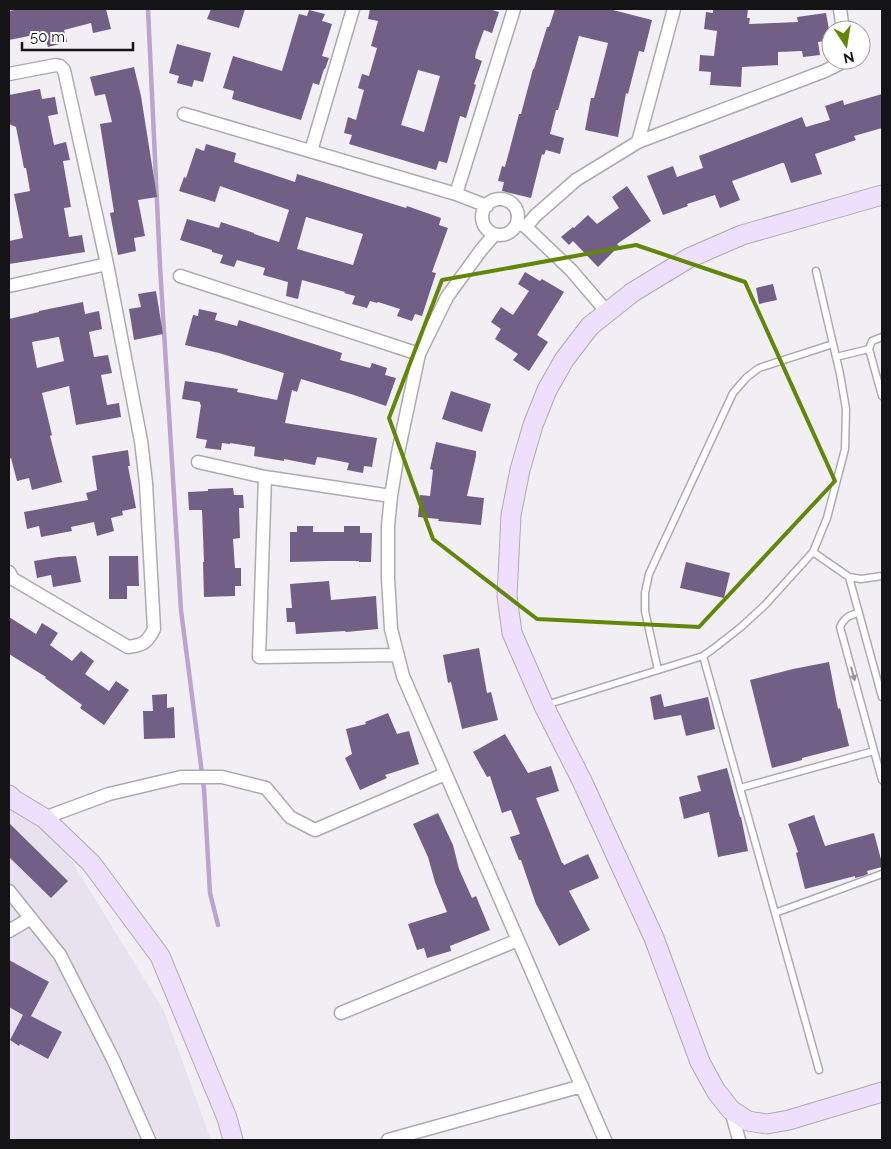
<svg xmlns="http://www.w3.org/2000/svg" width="891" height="1149" font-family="Raleway,sans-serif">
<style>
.built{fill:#e7e2ee}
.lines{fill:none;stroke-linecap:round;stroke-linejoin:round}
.stream{stroke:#b9a5d0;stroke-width:4.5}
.building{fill:#725f86;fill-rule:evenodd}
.lane-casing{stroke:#adabb0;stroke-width:9}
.street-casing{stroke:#adabb0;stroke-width:15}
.secondary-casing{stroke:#adabb0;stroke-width:21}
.lane{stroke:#fff;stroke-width:6}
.street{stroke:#fff;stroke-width:12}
.secondary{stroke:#eee0fc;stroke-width:19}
.oneway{fill:#959596}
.marked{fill:none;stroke:#628607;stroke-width:4;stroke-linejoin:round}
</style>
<rect width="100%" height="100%" fill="#f1eff4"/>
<path class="built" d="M9,806l49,33 106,172 47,129h-202z"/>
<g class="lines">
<path class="stream" d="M148,9l12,257 21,344 23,179 6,104 8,32"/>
</g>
<path class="building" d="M20,9h86l5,20 -18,4 -2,-10 -27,7 3,12 -19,5 -4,-14 -35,7v-29z
M211,9h34l-6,19 -32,-9z
M370,9h119l10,3 -7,21 -8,-3 -8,22 -1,6 7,3 -8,23 2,1 -10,33 -6,-2 -13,47 -8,-2 -3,9 -87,-26 3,-9 -8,-2 4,-16 8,3 8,-30 -6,-2 4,-14 7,2 8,-28 -6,-2 7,-25 -10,-2zM418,70l22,6 -16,56 -23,-7z
M555,9h54l43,11 -8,32 -5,-1 -11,43 -2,-1 -8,44 -33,-7 6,-32h3l14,-55 -29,-7 -21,74h-2l-6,24 14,4 -4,16 -14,-4 -2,5 -2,-1 -11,44 -29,-7 2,-9 -6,-1 4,-15 3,1 14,-53h2l12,-45h1l13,-42h2z
M713,9h35l-1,9h3l-1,6 49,-2 -1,-5 29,-4 5,27 -13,2 2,13 -17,2 -1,-6 -24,1v13l-36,2 -1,20 -31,-2 1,-13 -12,-1 1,-16 14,1 3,-25 -13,-2 2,-17 7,1z
M309,10l16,4 -3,7 10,3 -10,32 7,2 -4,11h-1l-5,16 -6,-2 -12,37 -69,-21 2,-8 -11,-3 10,-32 49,15 17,-57 8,2z
M177,44l34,9 -8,29 -9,-2 -2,7 -15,-4 2,-7 -10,-3z
M134,67l7,29 16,101 -19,3 7,36 -11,2 2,13 -18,4 -8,-42 4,-1 -14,-88 12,-2 -7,-28 -10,2 -5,-19z
M40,89l2,10 13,-2 3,17 -10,2 6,29 12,-3 4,18 -7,1 8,46 -7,1 5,29 13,-2 3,17 -76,12v-23l14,-3 -9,-44 16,-3 -4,-23h-2l-8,-41 -7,-3v-29z
M882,94v34l-28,8 2,4 -41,14 7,20 -31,9 -7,-20h-2l-50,18 8,19 -20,8 -5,-13 -28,9 1,2 -25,9 -16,-39 26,-10 4,11 26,-9 -4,-12 103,-39 4,10 24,-7 -5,-14 18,-6 1,5z
M206,144l30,9 -2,9 49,16 12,4 2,-8 109,34 1,-2 34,12 -2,7 9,3 -16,44 4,1 -14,43 -7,-2 -3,7 -15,-5 3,-7 -22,-7 -1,1 -7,-2 -3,7 -15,-4 3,-8 -11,-3 1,-1 -43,-12 -4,19 -12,-3 2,-14 -25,-7 2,-7 -28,-8 -3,7 -14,-4 3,-8 -11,-3v-2l-32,-10 7,-21 32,9 2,-6 33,11v1l25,8 10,-32 -69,-24 -5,16 -36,-11 5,-14 2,1 10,-30 8,3zM306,217l57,17 -10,31 -56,-16z
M627,186l24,35 -34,23 2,2 -21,21 -25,-26 -4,4 -8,-8 12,-10 1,1 14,-13 9,9 22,-16 -7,-11z
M525,272l15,9 2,-2 22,13 -27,43 11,7 -19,29 -16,-11 5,-6 -23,-15 6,-10 -10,-7 10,-15 12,8 16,-24 -11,-7z
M773,284l4,16 -18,4 -3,-16z
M156,291l7,43 -29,6 -5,-31 12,-2 -3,-13z
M83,302l2,12 14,-3 3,18 -13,3 5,25 14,-2 4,18 -11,2 6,30 12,-2 2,14 -45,8 -7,-39 -27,7 10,42 -2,1 12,46 -30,8 -3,-12 -12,3 -6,-23 -2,1v-140l30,-7v-1zM58,337h1l5,24 -27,7 -5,-26z
M199,309l18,4 -2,7 22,6 2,-6 103,33 -2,7 30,8 2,-5 15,5 -2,7 11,3 -10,28 -32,-11 -53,-16 -4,13 -5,-2 -7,33 92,15 -5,29 -8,-1 -1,7 -16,-3 2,-7 -25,-5 -7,-1 -2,8 -31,-6v2l-30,-5 1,-9 -25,-4v1l-8,-1 -1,7 -16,-2 2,-8 -11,-2 5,-33 -1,-1v-2l-18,-3 3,-18 53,8 -1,3 40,8 7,-27 -65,-20 -34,-8 8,-30 5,1z
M451,391l40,13 -9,28 -40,-13z
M436,442l40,9v5l-9,40 17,2 -3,27 -43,-4 1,-2 -21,-2 2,-22 10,1 3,-26 -3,-1z
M128,450l2,16h-2l8,42 -14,3 1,4 -12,3 3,13 -17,5 -3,-14 -23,5 1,4 -31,6 -2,-11 -12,3 -3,-17 64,-12 -2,-7 11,-3 -5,-34z
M233,488l1,7h9l1,13h-5l1,30 -7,1 2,29h6v18h-6v10l-31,1 -1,-35h1l-2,-52h-13l-1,-18 20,-1v-2z
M297,526h16v6h31v-6h16v7h12l-1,29h-12v-1h-31l-38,1v-30h7z
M76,556l5,26 -28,5 -2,-12 -14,3 -3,-17 24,-4z
M109,556h29l1,30h-12v13h-18z
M686,562l44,11 -6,25 -44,-10z
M329,581l2,19 45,-4 2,33 -32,3 -1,-1 -49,3 -1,-12h-8l-1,-14h6l-2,-24z
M9,617l27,17 6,-11 16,10 -8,12 22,16 9,-10 13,10 -9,13 24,17 7,-10 13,9 -25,35 -24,-17 2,-3 -37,-27 1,-1 -37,-23z
M479,648l8,45 4,-1 7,28 -36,9 -11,-47 -3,1 -5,-28z
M829,662l9,47 2,-1 9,38 -47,12v2l-30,8 -22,-88 43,-11z
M167,694v14l7,-1 1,31 -31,1 -1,-28h10l-1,-16z
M661,694l3,13 44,-10 7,32 -29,7 -5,-21 -27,5 -4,-23z
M388,713l9,21 12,-3 10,33 -34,11 2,3 -27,12 -15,-32 7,-4 -6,-25 20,-5 -1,-2z
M505,734l23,39 23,-7 8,25 -23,7 26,65h1l1,2 24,-11 11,24 -30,13 21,39 -31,16 -23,-42 -15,-44h-2l-9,-23 10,-3 -9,-24 -9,3 -12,-37 -3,1 -14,-25z
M727,768l13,49h1l7,34 -30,6 -9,-45 -25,7 -5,-22 22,-6 -4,-15z
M438,813l15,32 6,24 13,29 4,-2 14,34 -40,16 1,5 -24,7 -3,-10 -7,2 -9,-26 39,-12 -12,-30 -7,-25 -15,-33z
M814,815l11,31 49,-13 8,30v4l-15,4 1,3 -5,2 -8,2v-2l-50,13 -9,-36 2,-1 -10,-28z
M9,823l59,58 -17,17 -42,-41z
M9,960l40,22 -18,34 31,16 -14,27 -28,-15 -1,2 -9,-6 13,-25 -14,-8z"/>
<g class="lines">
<g class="lane-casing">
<path id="lane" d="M882,337l-10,4 -3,8 13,47
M836,357l33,-8
M813,552l36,25 12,2 21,-3
M849,577l33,120
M859,613c-10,2 -15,5 -19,14l42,153
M703,656l116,414
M658,670l-13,-59v-18l4,-19 84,-181 14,-16 12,-9 74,-24
M546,705l157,-49 10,-7 28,-22 24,-22 48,-53 14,-34 18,-69 1,-40 -6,-35 -24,-103
M740,788l134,-37
M775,913l107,-39"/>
</g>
<g class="street-casing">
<path id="street" d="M840,9l3,21
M9,74l47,-9 4,1 4,4 43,194 -98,22
M184,114l272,80 31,12
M638,142l36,-133
M311,151l42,-142
M456,194l58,-185
M482 217a18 18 0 1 1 36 0a18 18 0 1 1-36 0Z
M518,223l8,4 9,-11 41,-36 62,-38 187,-71 14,-7 5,-4
M526,227l45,43 36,42
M494,235l-13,15 -34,47 -28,57 -21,99 -7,43 -3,30v52l3,51 12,47 202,464
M180,276l239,78
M198,462l67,15 126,19
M265,477l-6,180 139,-2
M9,572l4,7 115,68c15,-2 19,-4 26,-18l-8,-146 -5,-42 -34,-177
M44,818l65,-24 72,-17h41l44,11 24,29 25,13 130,-56
M9,891l51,64 53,104 36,81
M9,931l22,-13
M341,1013l177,-73
M731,1110l8,30
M388,1140l194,-54"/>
</g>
<g class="secondary-casing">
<path id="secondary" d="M882,195l-140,40 -53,23 -56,34 -43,34 -26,34 -17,30 -14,35 -13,45 -9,45 -4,81 5,37 32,73 38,75 72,157 46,124 16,29 15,19 17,11 19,3 22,-4 93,-28
M9,795l5,5 30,18 47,45 69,93 67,162 6,22"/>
</g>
<use href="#lane" class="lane"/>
<use href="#street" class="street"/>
<use href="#secondary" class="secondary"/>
</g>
<defs><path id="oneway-solid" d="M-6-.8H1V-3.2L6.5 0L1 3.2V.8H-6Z" transform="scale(1.25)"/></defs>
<use class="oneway" href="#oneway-solid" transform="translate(853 674) rotate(75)"/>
<path class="marked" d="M636,245l109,37 90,199 -136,146 -162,-8 -104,-80 -44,-121 53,-138z"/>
<rect width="891" height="1149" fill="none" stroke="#141315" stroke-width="20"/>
<g transform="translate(846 45) rotate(168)"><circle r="24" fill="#ffffff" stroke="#a1a1a1"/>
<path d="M0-4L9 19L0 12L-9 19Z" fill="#628607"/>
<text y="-8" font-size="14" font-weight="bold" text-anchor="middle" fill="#141315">N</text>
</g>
<path d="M22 42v8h111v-8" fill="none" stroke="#141315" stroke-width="2.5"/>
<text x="30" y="42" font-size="15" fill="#141315" stroke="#ffffff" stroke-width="4" paint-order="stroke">50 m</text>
</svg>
